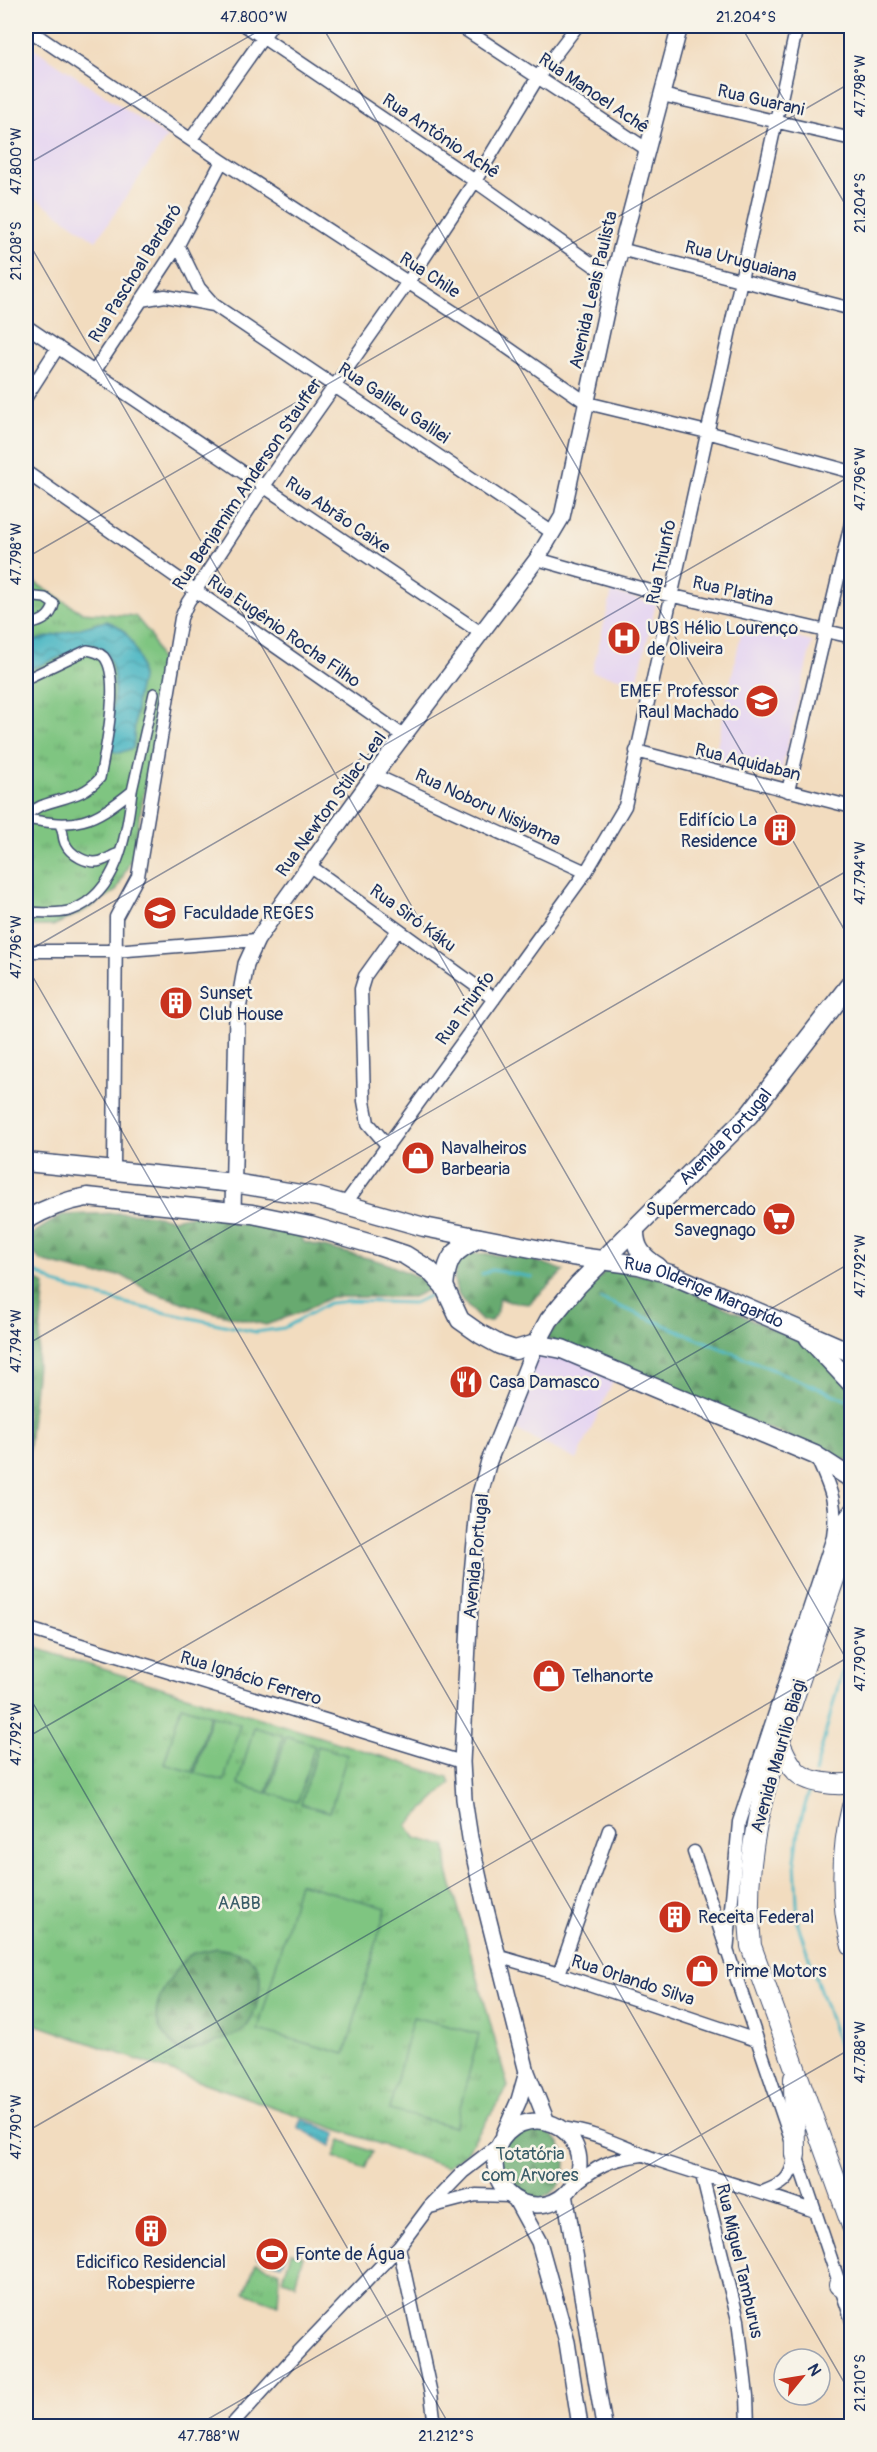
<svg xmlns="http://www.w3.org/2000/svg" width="877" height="2452" font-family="Pangolin,sans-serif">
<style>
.built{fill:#e4d3f2}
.grass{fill:url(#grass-tufts);stroke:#4d7a70;stroke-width:1.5}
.forest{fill:url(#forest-firs);stroke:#416c66;stroke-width:1.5}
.pitch{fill:#7fc581;stroke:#4d7a70;stroke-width:1.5}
.water{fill:url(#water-waves);stroke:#327290;stroke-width:1.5}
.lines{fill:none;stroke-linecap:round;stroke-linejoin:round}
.stream{stroke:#48b6c3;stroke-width:3}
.pedestrian-casing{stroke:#3b496d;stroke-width:12}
.minor-casing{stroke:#3b496d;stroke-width:15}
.tertiary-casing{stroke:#3b496d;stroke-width:18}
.secondary-casing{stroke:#3b496d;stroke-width:21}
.primary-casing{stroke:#3b496d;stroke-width:22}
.pedestrian{stroke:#fff;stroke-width:9}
.minor{stroke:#fff;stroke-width:12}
.tertiary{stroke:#fff;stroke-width:15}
.secondary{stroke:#fff;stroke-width:18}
.primary{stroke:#fff;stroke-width:20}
.ticks{fill:none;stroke:#1b2f5e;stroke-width:1.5;stroke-opacity:0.45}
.labels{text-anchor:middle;stroke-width:5;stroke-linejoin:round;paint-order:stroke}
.street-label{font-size:18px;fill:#1b2f5e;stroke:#f7f3e8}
.poi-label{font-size:18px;fill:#1b2f5e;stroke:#f7f3e8;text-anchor:start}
.park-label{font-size:18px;fill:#395c68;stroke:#f7f3e8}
.neatline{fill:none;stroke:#1b2f5e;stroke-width:2}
.ticks-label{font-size:15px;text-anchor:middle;fill:#1b2f5e}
</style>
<defs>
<pattern id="grass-tufts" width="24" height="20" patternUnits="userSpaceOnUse" patternTransform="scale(1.5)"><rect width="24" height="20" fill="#7fc581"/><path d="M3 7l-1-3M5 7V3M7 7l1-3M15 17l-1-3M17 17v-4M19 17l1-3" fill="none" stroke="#67a06d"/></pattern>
<pattern id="forest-firs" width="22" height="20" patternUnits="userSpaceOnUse" patternTransform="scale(1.5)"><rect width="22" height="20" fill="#67aa6f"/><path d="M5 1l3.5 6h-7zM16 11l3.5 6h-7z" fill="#548b5e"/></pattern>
<pattern id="water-waves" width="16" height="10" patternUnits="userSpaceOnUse" patternTransform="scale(1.5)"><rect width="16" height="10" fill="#48b6c3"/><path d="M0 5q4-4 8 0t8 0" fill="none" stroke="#3b94a2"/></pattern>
</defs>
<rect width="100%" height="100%" fill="#f7f3e8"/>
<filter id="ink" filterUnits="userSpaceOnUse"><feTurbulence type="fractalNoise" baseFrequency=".0167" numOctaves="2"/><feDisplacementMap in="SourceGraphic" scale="12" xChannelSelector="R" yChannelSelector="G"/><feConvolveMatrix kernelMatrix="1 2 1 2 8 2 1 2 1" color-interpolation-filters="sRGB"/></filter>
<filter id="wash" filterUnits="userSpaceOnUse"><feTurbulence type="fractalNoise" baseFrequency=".008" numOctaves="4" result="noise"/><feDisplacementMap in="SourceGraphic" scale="24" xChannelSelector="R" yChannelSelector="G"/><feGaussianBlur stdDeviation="1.35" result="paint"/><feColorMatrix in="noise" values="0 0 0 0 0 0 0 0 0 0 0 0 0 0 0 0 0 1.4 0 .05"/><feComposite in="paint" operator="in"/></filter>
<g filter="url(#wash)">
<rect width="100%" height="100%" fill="#f2dcbf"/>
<path class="built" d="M26,43l141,94 -71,104 -70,-50z
M612,592l44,12 -19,78 -45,-10z
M743,624l69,18 -32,134 -66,-16z
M536,1344l81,29 -40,87 -73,-36z"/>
<path class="grass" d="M26,577l55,35 54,4 15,18 16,41 -34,182 -16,34 -34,21 -29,14h-27z
M26,1645l422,132 2,7 -43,41 8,13 31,8 2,25 60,216 -42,66 -20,14 -420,-146z
M256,2262l24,10 -2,33 -33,-12z"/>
<path class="forest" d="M120,1213l27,1 26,5 19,-4 28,1 16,8 27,-2 36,9 5,11 79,20 44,19 3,8 -17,8h-82l-27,14 -38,14 -54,-13 -61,-20 -30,-17h-25l-55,-14 -11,-12 2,-15 30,-19z
M473,1253c31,2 62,5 91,18l-35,33 -19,-2 -11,-4 -3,17 -5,6h-9c-20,-21 -34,-28 -25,-60z
M607,1269l54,9 190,87v97l-305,-124z
M26,1273l19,12 -19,192z
M217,1948c13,3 29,4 38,15 12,13 1,59 -13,68 -10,7 -49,20 -61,21 -29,-24 -32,-40 -12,-72 6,-8 13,-19 21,-25 7,-4 19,-5 27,-7z
M494 2164a36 36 0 1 1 72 0a36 36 0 1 1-72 0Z"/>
<path class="pitch" d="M181,1706l29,9 -17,57 -29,-8z
M211,1715l29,9 -16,57 -29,-8z
M254,1727l29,9 -16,57 -29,-9z
M286,1736l29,9 -17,57 -29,-9z
M318,1746l29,9 -17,57 -29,-8z
M299,1883l87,25 -41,146 -87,-24z
M413,2017l66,17 -24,93 -66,-17z
M341,2140l31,12 -7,17 -31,-12z
M291,2252l12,4 -8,28 -12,-4z"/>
<path class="water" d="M106,621c23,6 35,33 35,56 0,6 -3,13 -4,19 -2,17 -2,35 -4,52l-14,5 -12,-4c3,-30 22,-93 -15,-105l-66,27v-28z
M301,2119l36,14 -6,13 -33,-19z
M264,2242l23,10 -6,13 -24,-8z"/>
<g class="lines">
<path class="stream" d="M26,1266l32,19 86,23 112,24 28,-4 45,-25 21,-2 64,2 17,-8
M482,1274l10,-4 40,7
M601,1299l251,103
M815,1773l24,-91 13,-37
M810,1788l-10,35 -5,37 3,65 54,159"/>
</g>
</g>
<g filter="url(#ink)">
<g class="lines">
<g class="pedestrian-casing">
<path id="pedestrian" d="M26,596l19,2 9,6c-3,15 -15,19 -28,21
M26,679l61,-29c6,1 12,2 17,7 17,21 1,95 -4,121 -17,19 -35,19 -57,27 -6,2 -12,7 -17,10
M26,819c51,9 65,5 106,-28l22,-98
M60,825c4,6 2,11 5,18 5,12 23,22 36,18 6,-2 12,-6 18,-8
M26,912c14,0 32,3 46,-2 46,-17 55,-76 60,-119"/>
</g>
<g class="minor-casing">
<path id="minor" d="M246,26l229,155 138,98
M460,26l188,124
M26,28l196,133 276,180 89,62 120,29 145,40
M662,95l190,44
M191,139l80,-113
M178,245l21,43 15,17 339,228
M620,249l232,60
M141,300l24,-4 49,9
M26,326l455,307
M94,372l84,-127 44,-84
M26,397l32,-50
M26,472l379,265
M537,559l110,31 205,47
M636,751l216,56
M374,775l212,97
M788,791l64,-272
M310,866l184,133
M26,951h88l143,-11
M388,1146l-20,-23 -4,-22 -3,-112 4,-13 33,-46
M114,1169l2,-252 22,-41 43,-258 7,-16 76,-116 144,-204 67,-101 63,-104 39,-51
M345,1204l241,-332 39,-66 172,-780
M836,1530l16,-22
M29,1629l433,133
M694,1852l158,469
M727,1952l12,-130 94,-285c5,-35 -3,-49 -17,-81
M497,1956l62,18 197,66
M559,1974l50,-144
M559,2128c36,3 67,21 101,33 51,17 103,31 154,50
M702,2175l36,145 9,76 1,30
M572,2187c24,-21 38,-28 70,-32
M763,2192c20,-8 28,-12 31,-34
M430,2207l46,-12 34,1
M399,2247l32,147 4,32
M231,2426l59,-65 109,-114 30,-40 34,-35 35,-27"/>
</g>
<g class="tertiary-casing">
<path id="tertiary" d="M233,1211l4,-196 9,-51 11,-24 26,-38 91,-127 163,-216 25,-42 51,-238 67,-253
M536,1344l-47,117 -10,37 -8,87 -9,177 2,37 6,39 14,63 43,171 20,50
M495 2163a42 42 0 1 1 84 0a42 42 0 1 1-84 0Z
M504,2134l15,-34 8,-28
M565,2194l39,232
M516,2200l23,42 28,100 13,84"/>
</g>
<g class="secondary-casing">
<g id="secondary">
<path id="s1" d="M26,1162l208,21 84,14 106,30 148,29 67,9 31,9 182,79"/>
<path d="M26,1220c20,-12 38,-19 61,-23l165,17 58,12 68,20 27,9 24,15 15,16 16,34 20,14 20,11 15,5 21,-6 26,5 253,106 37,24"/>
<path d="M635,1228c-1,20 7,29 23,39"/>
<path d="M444,1286c3,-29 9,-35 35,-48"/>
<path d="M809,1338l43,46"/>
<path id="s2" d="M536,1344l13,-24 29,-35 171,-170 103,-133"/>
</g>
</g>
<g class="primary-casing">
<path id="primary" d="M852,1528c-19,53 -37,107 -55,160 -30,91 -56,160 -46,258l101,280
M779,1741c5,11 9,22 17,30 10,12 41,15 56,12
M852,1807c-11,43 -12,95 0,139
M794,2078l1,77
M839,2285l13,9"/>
</g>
<use href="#pedestrian" class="pedestrian"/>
<use href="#minor" class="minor"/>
<use href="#tertiary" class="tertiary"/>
<use href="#secondary" class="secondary"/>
<use href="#primary" class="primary"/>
</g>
</g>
<path class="ticks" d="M322,26l530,917M741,26l111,190M26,165l241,-139M26,238l826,1431M26,558l826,-476M26,952l826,-477M26,965l826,1431M26,1345l826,-477M26,1691l424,735M26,1738l826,-476M26,2132l826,-477M26,2418l4,8M196,2426l656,-378"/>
<defs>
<g id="hospital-disc" transform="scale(1.725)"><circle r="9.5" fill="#c8321e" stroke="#f7f3e8"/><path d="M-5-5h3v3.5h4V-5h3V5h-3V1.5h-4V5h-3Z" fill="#fff"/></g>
<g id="school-disc" transform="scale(1.725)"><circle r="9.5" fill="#c8321e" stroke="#f7f3e8"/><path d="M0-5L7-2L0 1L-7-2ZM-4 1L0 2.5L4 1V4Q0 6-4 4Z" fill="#fff"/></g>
<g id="building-disc" transform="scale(1.725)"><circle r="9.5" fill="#c8321e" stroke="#f7f3e8"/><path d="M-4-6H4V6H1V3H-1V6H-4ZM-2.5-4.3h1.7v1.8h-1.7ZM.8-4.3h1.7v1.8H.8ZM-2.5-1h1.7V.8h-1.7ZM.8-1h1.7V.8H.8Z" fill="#fff"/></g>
<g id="university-disc" transform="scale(1.725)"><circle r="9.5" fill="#c8321e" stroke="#f7f3e8"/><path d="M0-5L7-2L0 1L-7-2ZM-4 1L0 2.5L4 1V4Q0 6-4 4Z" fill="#fff"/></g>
<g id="shop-disc" transform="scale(1.725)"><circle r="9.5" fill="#c8321e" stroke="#f7f3e8"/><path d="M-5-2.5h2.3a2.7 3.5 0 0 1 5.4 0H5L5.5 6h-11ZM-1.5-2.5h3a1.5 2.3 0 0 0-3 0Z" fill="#fff"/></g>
<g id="supermarket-disc" transform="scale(1.725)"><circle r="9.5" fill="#c8321e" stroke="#f7f3e8"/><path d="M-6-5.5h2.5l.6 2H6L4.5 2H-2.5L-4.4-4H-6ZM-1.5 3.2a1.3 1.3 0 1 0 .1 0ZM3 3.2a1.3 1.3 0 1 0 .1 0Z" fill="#fff"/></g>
<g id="restaurant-disc" transform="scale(1.725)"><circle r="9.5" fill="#c8321e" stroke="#f7f3e8"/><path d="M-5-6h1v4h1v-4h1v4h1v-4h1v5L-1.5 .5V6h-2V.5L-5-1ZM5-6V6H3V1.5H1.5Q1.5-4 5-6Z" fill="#fff"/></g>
<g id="stadium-disc" transform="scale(1.725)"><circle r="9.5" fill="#c8321e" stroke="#f7f3e8"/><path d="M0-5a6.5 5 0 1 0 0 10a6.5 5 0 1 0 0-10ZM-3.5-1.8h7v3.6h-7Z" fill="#fff"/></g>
</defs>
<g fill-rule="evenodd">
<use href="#hospital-disc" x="624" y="638"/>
<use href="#school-disc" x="762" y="701"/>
<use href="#building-disc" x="780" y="830"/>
<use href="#university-disc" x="160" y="913"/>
<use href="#building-disc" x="176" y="1003"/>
<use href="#shop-disc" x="418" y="1158"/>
<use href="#supermarket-disc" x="779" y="1219"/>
<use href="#restaurant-disc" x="466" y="1382"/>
<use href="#shop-disc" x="549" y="1676"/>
<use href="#building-disc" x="675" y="1917"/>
<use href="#shop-disc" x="702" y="1971"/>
<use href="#building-disc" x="151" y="2231"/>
<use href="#stadium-disc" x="272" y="2254"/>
</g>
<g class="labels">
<g class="street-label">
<text transform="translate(594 93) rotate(34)" y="6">Rua Manoel Achê</text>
<text transform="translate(761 100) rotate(13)" y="6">Rua Guarani</text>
<text transform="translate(441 136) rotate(34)" y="6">Rua Antônio Achê</text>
<text transform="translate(741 261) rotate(15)" y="6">Rua Uruguaiana</text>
<text transform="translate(135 273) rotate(-58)" y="6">Rua Paschoal Bardaró</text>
<text transform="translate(430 275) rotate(33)" y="6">Rua Chile</text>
<text transform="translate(593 290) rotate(-77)" y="6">Avenida Leais Paulista</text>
<text transform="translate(394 403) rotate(34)" y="6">Rua Galileu Galilei</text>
<text transform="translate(247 484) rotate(-56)" y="6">Rua Benjamim Anderson Stauffer</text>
<text transform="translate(338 515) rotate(34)" y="6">Rua Abrão Caixe</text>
<text transform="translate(661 562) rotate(-78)" y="6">Rua Triunfo</text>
<text transform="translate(733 591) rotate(13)" y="6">Rua Platina</text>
<text transform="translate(284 631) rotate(35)" y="6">Rua Eugênio Rocha Filho</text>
<text transform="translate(748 762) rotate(14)" y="6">Rua Aquidaban</text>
<text transform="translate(331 804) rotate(-54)" y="6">Rua Newton Stilac Leal</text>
<text transform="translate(488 807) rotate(25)" y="6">Rua Noboru Nisiyama</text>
<text transform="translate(413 918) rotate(36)" y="6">Rua Siró Káku</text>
<text transform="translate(465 1008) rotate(-54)" y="6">Rua Triunfo</text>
<text dy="6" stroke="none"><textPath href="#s2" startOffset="282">Avenida Portugal</textPath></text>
<text dy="6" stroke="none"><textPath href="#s1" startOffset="693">Rua Olderige Margarido</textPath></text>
<text transform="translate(476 1556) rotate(-84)" y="6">Avenida Portugal</text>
<text transform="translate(251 1678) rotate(17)" y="6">Rua Ignácio Ferrero</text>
<text transform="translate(778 1756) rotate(-74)" y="6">Avenida Maurílio Biagi</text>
<text transform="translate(633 1980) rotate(18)" y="6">Rua Orlando Silva</text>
<text transform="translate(740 2261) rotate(77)" y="6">Rua Miguel Tamburus</text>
</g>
<g class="poi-label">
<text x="647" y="634">UBS Hélio Lourenço<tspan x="647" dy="21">de Oliveira</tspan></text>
<text x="739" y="697" text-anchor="end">EMEF Professor<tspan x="739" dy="21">Raul Machado</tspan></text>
<text x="757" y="826" text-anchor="end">Edifício La<tspan x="757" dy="21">Residence</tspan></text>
<text x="183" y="919">Faculdade REGES</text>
<text x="199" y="999">Sunset<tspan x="199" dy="21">Club House</tspan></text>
<text x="441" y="1154">Navalheiros<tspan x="441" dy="21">Barbearia</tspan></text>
<text x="756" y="1215" text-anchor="end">Supermercado<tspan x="756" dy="21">Savegnago</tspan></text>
<text x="489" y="1388">Casa Damasco</text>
<text x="572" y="1682">Telhanorte</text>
<text x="698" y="1923">Receita Federal</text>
<text x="725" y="1977">Prime Motors</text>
<text x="295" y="2260">Fonte de Água</text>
<text x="151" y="2268" text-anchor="middle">Edicifico Residencial<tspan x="151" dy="21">Robespierre</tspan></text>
</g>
<g class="park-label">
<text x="239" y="1909">AABB</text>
<text x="530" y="2160">Totatória<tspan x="530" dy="21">com Arvores</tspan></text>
</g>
</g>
<rect width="877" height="2452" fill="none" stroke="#f7f3e8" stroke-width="66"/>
<g transform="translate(802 2377) rotate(60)"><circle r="28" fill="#f7f3e8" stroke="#9fa5b1" stroke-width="1.5"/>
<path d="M0-4.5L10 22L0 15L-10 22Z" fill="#c8321e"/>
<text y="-9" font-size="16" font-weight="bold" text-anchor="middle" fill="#1b2f5e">N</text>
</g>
<rect x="33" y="33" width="811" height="2386" class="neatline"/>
<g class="ticks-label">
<text x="254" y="22">47.800°W</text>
<text x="746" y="22">21.204°S</text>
<text transform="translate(860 86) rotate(-90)" y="5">47.798°W</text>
<text transform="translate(16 161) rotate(-90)" y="5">47.800°W</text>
<text transform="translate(860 203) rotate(-90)" y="5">21.204°S</text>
<text transform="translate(16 251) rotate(-90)" y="5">21.208°S</text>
<text transform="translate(860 479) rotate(-90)" y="5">47.796°W</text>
<text transform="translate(16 554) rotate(-90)" y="5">47.798°W</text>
<text transform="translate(860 873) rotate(-90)" y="5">47.794°W</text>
<text transform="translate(16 947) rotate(-90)" y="5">47.796°W</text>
<text transform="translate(860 1266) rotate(-90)" y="5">47.792°W</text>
<text transform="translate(16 1341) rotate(-90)" y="5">47.794°W</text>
<text transform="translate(860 1659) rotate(-90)" y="5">47.790°W</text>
<text transform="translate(16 1734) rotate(-90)" y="5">47.792°W</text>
<text transform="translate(860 2052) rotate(-90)" y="5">47.788°W</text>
<text transform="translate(16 2127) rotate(-90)" y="5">47.790°W</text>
<text transform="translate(860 2383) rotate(-90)" y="5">21.210°S</text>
<text x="209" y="2441">47.788°W</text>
<text x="446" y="2441">21.212°S</text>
</g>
</svg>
